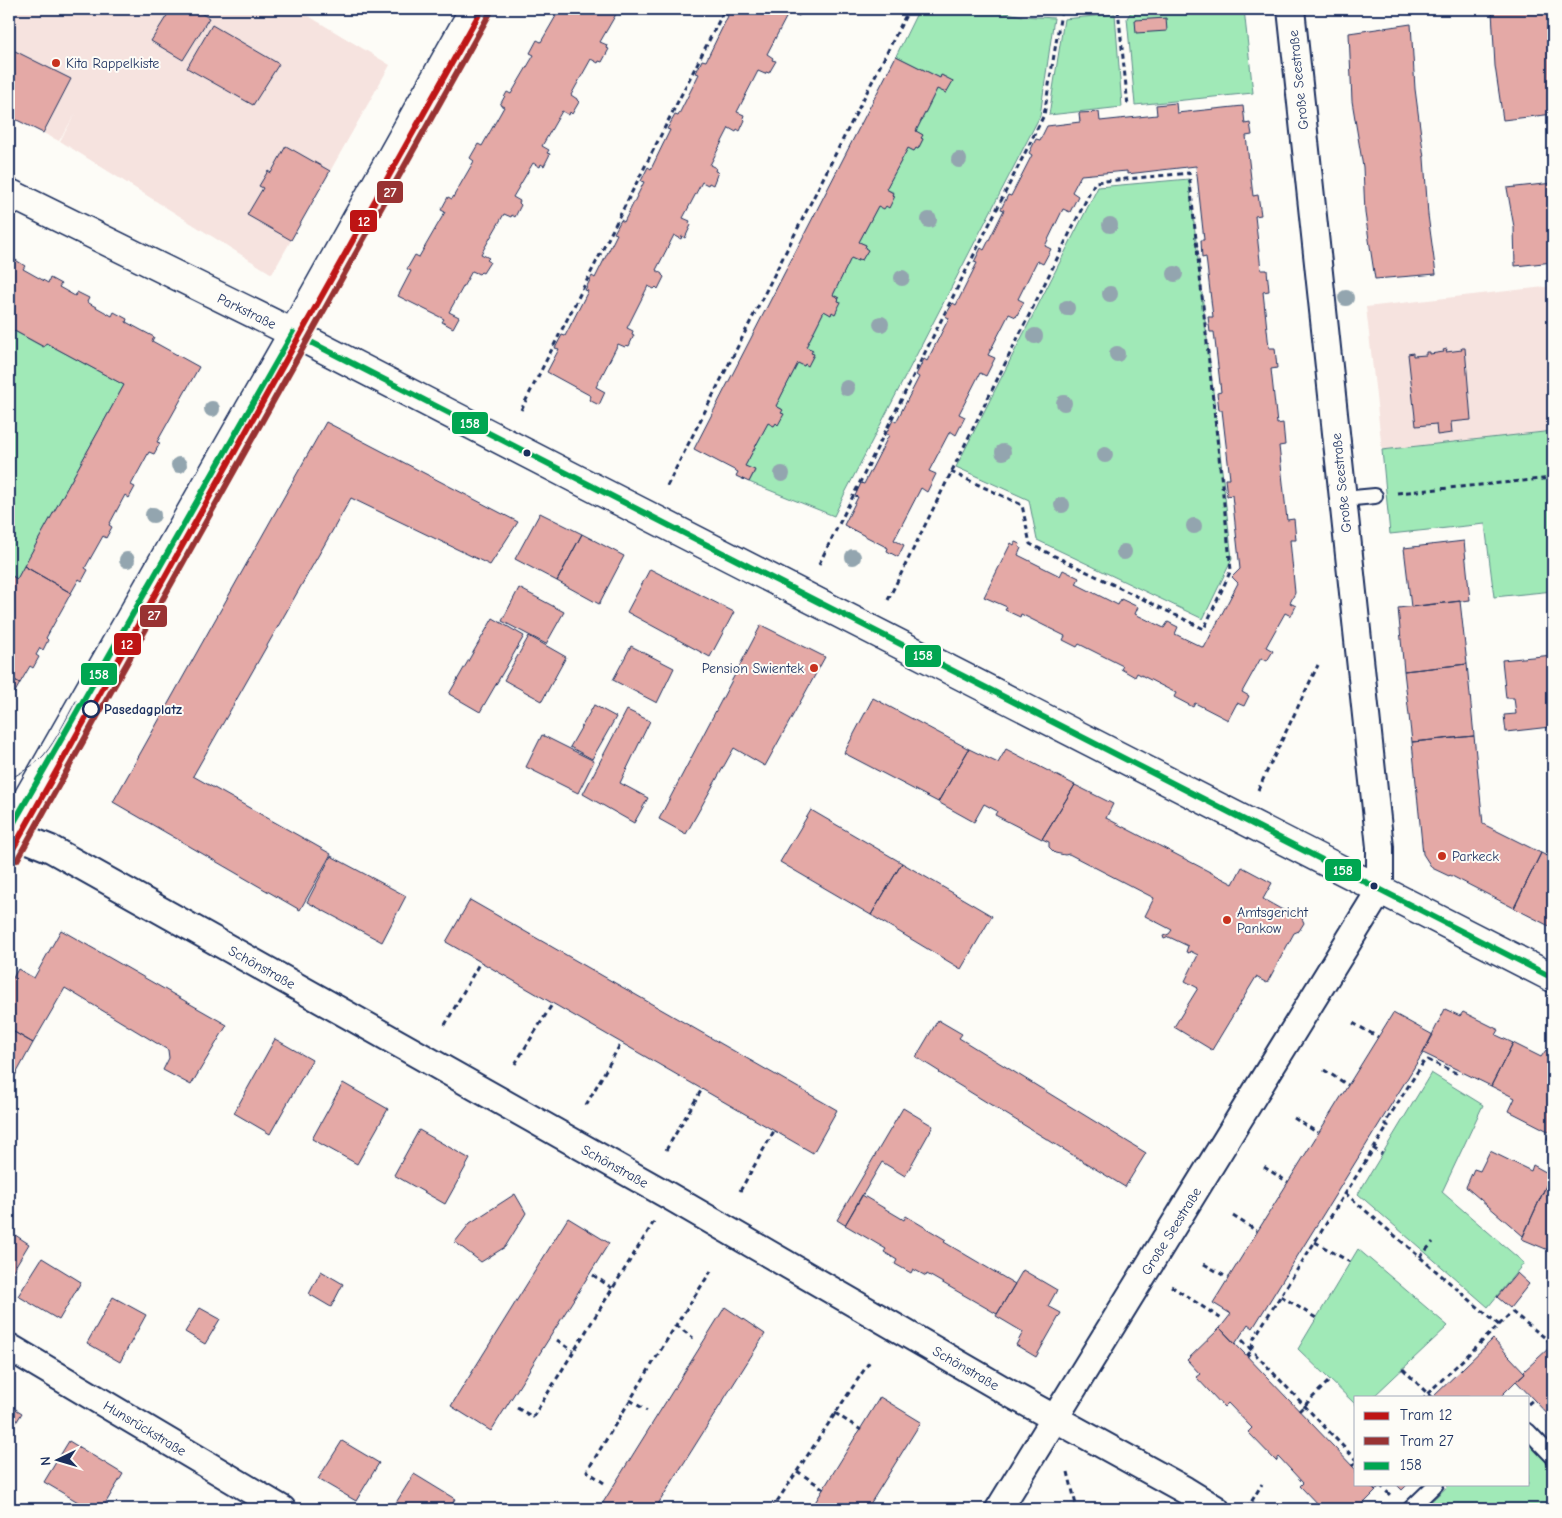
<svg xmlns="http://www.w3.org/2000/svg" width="1562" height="1518" font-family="'Comic Neue',sans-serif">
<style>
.built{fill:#f6e3df}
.green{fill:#a0e9b7;stroke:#5e8c8a}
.building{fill:#e4a9a6;stroke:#1b2f5e}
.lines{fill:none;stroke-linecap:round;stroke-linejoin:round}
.lane-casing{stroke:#1b2f5e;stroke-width:18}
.street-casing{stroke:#1b2f5e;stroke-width:30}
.secondary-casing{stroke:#1b2f5e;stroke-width:31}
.path{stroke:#1b2f5e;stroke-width:3;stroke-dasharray:5 4;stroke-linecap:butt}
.lane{stroke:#fdfcf7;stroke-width:14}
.street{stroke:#fdfcf7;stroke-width:26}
.secondary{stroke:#fdfcf7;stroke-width:28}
.tram{stroke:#1b2f5e;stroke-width:1}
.bus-1-casing{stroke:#fdfcf7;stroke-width:10}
.bus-1{stroke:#00a651;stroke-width:6}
.tram-1-casing{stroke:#fdfcf7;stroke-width:10}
.tram-2-casing{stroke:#fdfcf7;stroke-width:10}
.tram-1{stroke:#be1414;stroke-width:6}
.tram-2{stroke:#933;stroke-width:6}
.tree{fill:#93a5af}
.poi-dot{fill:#c8321e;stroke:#fdfcf7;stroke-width:2}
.bus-dot{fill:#1b2f5e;stroke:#fdfcf7;stroke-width:2}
.stop-dot{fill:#fdfcf7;stroke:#1b2f5e;stroke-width:2.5}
.labels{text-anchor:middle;stroke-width:4;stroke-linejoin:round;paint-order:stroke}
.poi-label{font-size:14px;fill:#1b2f5e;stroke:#fdfcf7;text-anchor:start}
.street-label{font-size:14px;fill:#1b2f5e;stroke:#fdfcf7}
.stop-label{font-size:14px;font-weight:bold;fill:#1b2f5e;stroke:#fdfcf7;text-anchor:start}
.line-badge{stroke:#fdfcf7;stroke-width:2}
.badge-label{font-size:14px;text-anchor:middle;font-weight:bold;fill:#fff}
</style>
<rect width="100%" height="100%" fill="#fdfcf7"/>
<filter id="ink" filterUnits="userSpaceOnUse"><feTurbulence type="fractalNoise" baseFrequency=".02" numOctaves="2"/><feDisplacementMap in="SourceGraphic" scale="10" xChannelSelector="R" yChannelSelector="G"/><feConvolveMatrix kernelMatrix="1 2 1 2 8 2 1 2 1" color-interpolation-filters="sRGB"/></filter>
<g filter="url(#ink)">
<path class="built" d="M9,9h288l93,56 -118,209 -212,-133 17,-30 -18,30 -50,-25z
M1553,286v145l-171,19 -16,-143z"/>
<path class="green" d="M919,9h66l38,7 31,2 -14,98 -196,379 -10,21 -85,-34 6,-11 -10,-5 23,-43 6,3 2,-3 2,1 4,-15 -6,-3 22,-43 6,3 1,-2 3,1 6,-10 -3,-2 2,-3 -7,-3 18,-36 7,4 1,-3 3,2 5,-12 -2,-1 1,-3 -6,-3 18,-37 7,3 1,-2 3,1 6,-10 -3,-2 1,-3 -7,-3 19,-36h8l8,-10 -2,-1 1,-3 -7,-3 22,-41 6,3 2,-3 2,1 5,-10 -2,-1 2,-3 -7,-4 21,-42 9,4 6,-12 -10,-6 -2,3 -44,-22z
M1167,9h77l9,84 -118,12 -8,-87 4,-6z
M1115,14l7,93 -73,8 15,-96z
M1189,179l43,380 -29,60 -166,-79 -8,-40 -73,-33 142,-280z
M9,328l34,19 3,-4 78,42 -107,194 -5,-3 -3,5z
M1553,431v160l-59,6 -9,-73 -95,10 -8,-84z
M1431,1073l52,32 -41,87 82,71 -36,44 -130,-113z
M1358,1249l90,77 -75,71h-17v8l-58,-56z
M1528,1444l11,7 14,15v43h-130l27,-25h78z"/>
<path class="building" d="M171,9h23l15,9 -26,42 -32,-19z
M560,9h59l-19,33 7,3 -1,3 3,1 -7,13 -3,-1 -1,2 -7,-4 -20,36 6,4v1l2,2 -7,12 -2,-2 -1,3 -7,-4 -20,35 7,4 -2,3 3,1 -6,12 -3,-2 -1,3 -7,-4 -20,34 7,4 -1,2 2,2 -6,12 -3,-2 -1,2 -7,-3 -23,40 8,4 -2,2 3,2 -7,11 -2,-1 -2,2 -7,-3 -23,41 10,5 -6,11 -11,-6 2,-3 -46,-23 13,-25 -4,-2 8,-14 4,2 26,-45 -4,-2 7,-13 4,2 22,-38 -4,-3 8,-14 4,2 22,-39 -4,-2 7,-13 4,2 23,-39 -4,-2 7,-13 4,2z
M729,9h74l-4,7 -10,-4 -22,42 6,4 -1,2 4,1 -7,12 -3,-1 -1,2 -7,-3 -21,41 7,3 -1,3 2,2 -5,11 -3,-2 -1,3 -7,-4 -19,37 6,3 -1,3 3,1 -5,13 -4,-2 -1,2 -6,-3 -19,36 7,3 -1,2 2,2 -6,13 -3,-2 -1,3 -7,-4 -18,35 6,4v1l2,2 -6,12 -2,-2 -2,2 -6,-3 -21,42 6,3 -1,3 2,1 -5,11 -3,-1 -1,2 -7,-3 -22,43 9,5 -6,13 -10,-5 2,-4 -44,-24 12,-23 -4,-1 7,-13 3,1 23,-45 -3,-1 7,-14 3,2 22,-44 -3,-1 7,-13 3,2 20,-40 -3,-1 7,-14 3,2 19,-39 -3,-1 8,-14 3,1 21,-42 -3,-1 6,-13 4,1 22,-45 -2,-1z
M1510,9h43v105l-50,6 -8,-54 -3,-55z
M1166,18l1,13 -31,2 -1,-13z
M1411,24l4,65 9,69 4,57 8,59 -61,5 -10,-66 -2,-46 -11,-66 -3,-68z
M212,25l67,39 -26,41 -66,-37z
M9,48l62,31 -28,54 -34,-17z
M896,56l44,22 1,-3 12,6 -7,12 -9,-4 -21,42 7,4 -2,3 2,1 -5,10 -2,-1 -2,3 -6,-3 -22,41 7,4 -1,2 3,1 -6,12 -3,-2 -2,3 -6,-3 -19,36 7,3 -1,3 3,2 -6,10 -3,-1 -1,2 -7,-3 -18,37 6,3 -1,3 3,1 -6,12 -3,-2 -1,3 -7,-4 -18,36 7,3 -2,3 3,1 -6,12 -3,-2 -1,2 -6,-3 -22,43 7,4 -2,3 3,1 -6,11 -2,-2 -2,3 -6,-3 -23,43 10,4 -6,12 -13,-6 2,-4 -44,-23z
M1176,103l1,10 66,-7 2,18 5,-1 2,12 -6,1 7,60 5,-1 3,20 -6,1 6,54h6l2,21 -6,1 6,56h6l2,20 -6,1 6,55 6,-1 2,22 -6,1 8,74 7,-1 2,21h-6l5,53 -5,10 6,3 -5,10 -6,-3 -19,34 7,4 -6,10 -6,-3 -19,34 7,4 -5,10 -7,-3 -9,17 -33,-17 -2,4 -19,-10 2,-4 -39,-20 -2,4 -14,-8 2,-3 -44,-22 -2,3 -14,-7 2,-4 -44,-22 -1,3 -15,-7 2,-3 -23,-10 27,-54 3,2 1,-3 5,2 -1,3 2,1 -3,7 42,21 3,-6 16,8 -3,6 42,21 3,-6 17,8 -3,7 29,14 4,-6 10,5 -3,7 29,14 34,-65 -6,-6 8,-8 -8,-74 -5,1 -2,-17h5l-8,-69h-3l-2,-17 4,-1 -7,-60h-4l-2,-15h5l-7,-60 -4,1 -1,-18h3l-8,-74 -69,8v-3l-46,4 -9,17 6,4 -8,16 -7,-3 -18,37 6,3 -8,15 -6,-3 -19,38 6,3 -8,15 -7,-3 -21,41 7,3 -9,18 -6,-3 -21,41 6,3 -9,18 -6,-4 -21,40 7,3 -9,18 -6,-4 -27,52 10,5 -6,12 -11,-6 1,-3 -44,-23 14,-28 -3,-1 6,-13 3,1 25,-49 -3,-1 7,-14 3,2 23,-45 -3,-2 8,-16 3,2 22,-43 -4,-2 8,-13 3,2 21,-42 -3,-1 7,-14 3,2 20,-40 -3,-1 7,-14 3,1 21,-41 -3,-2 7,-14 4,1 7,-14 33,-4 -1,-9 20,-1 1,9 57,-6 -1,-10z
M286,146l44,25 -39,69 -44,-25 16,-27 -4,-2 9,-15 3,2z
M1553,183v79l-38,4 -1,-39 -7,-39z
M11,257l14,9 -2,3 25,14 2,-5 11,6 -2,3 16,9 2,-4 12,6 -2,4 25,14 2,-4 13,7 -1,3 28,15 -2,4 47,26 -42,75 3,1 -6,11 -5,-2 -18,33 4,2 -6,11 -4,-3 -16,30 3,2 -6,11 -3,-2 -18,32 3,2 -6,11 -3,-2 -8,14 -47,-27 100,-181 -78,-42 -2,4 -35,-19v-67z
M1461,348h4l6,72 -20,2 1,11 -15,2 -1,-11 -20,2 -8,-72 5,-1v3l13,-1v-3h4v2l14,-2 -1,-2 4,-1 -1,3 16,-2z
M326,422l192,100 -28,43 -139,-67 -158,278 138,78 -31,56 -187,-108z
M540,513l42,21 -25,47 -42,-22z
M582,534l42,22 -25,48 -42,-23z
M1464,541l6,59 -59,7 -7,-59z
M24,566l47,27 -25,45 2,2 -5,10 -3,-2 -4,7 3,2 -6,11 -3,-2 -10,17 -11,-6v-96l3,-5 5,3z
M650,569l84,43 -24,45 -83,-45z
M519,588l45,24 -18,32 -44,-23z
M1460,601l7,63 -63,7 -6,-63z
M493,618l31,18 -44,76 -31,-18z
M761,625l64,32 -60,109 -31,-18 -48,86 -27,-15z
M529,636l37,21 -24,44 -38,-21z
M631,646l43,22 -17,35 -44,-23z
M1553,655v68l-3,1v3l-44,5 -2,-17 12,-1 -2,-16h-8l-4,-38z
M1467,664l7,72 -62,6 -8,-71z
M9,677l11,6 -11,20z
M873,698l96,51 -31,53 -94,-49z
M594,705l22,12 -24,42 -22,-12z
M627,710l23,11 -30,62 28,15 -14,25 -51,-29z
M1553,723v33l-3,-32z
M542,735l52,26 -16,32 -52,-26z
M1474,736l9,88 58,29 -27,55 -64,-33 -1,1 -17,-8 -9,-14 -11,-112z
M969,749l29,14 8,-14 69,36 -33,54 -47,-24 2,-4 -13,-7 -10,18 -36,-20z
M1075,785l38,19 -7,14 127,66 9,-17 30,16 -9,16 25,14 6,-3 6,4 4,9 -5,8 -5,2 -27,50 -11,-6 -44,73 -38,-23 24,-39 -13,-7 13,-26 -8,-4 -1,2 -3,-1 2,-6 -19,-9 -5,2 -1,-3 6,-2 3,-4 -27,-14 9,-18 -85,-44 -4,1 -10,-2 -6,-6v-5l-7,-3z
M811,810l91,53 -31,52 -91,-53z
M1541,853l12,6v69l-39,-20z
M331,856l75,40 -24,46 -75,-40z
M902,863l90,53 -31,53 -90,-54z
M470,900l367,210 -24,43 -367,-211z
M61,930l166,95 -36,60 -28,-15 6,-12 -1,-8 -103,-62 -32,55 -24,-14v-44l9,-16 16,9z
M1445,1009l15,7 3,-4 36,18 -3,5 17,8 -22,43 -68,-33z
M1393,1013l40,22 -10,18 -170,275 -5,-4 -13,20 -15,-16 11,-14 -18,-11z
M938,1020l24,14 -3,4 187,115 -21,34 -186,-114 1,-1 -24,-15z
M9,1029l24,14 -24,44z
M275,1039l37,21 -42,74 -36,-21z
M1513,1043l28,14 5,-7 7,4v87l-6,-2 3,-7 -41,-21 6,-13 -24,-12z
M343,1083l45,26 -31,55 -45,-25z
M903,1108l30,18 -28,50 -23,-14 -37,63 -8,-5z
M419,1130l51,29 -25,45 -51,-29z
M1490,1151l41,20 2,-6 18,10 -28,61 -57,-49 8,-18 6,2z
M1549,1179l4,2v71l-31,-13z
M515,1194l11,19 -21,34 -24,15 -26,-20 15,-19z
M862,1195l42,25 2,-4 40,24 -2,2 71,42 -18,30 -70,-40 -1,2 -13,-7 -2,4 -16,-9 2,-4 -13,-8 2,-3 -41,-24z
M568,1218l41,25 -118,188 -40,-25z
M9,1231l20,13 -20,33z
M42,1258l39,24 -22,38 -41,-24z
M1023,1270l34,20 -9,16 13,7 -25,44 -20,-12 7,-13 -27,-16z
M321,1271l22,13 -12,23 -22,-13z
M1517,1273l12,11 -19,24 -13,-11z
M113,1297l33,18 -26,47 -33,-19z
M725,1307l40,27 -110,175h-56z
M200,1308l20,11 -15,25 -20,-12z
M1220,1328l136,142v14h13l7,7 -18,18h-36l-22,-23 3,-3 -24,-26 -3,4 -28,-29 4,-4 -24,-25 -4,4 -28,-30 4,-3 -13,-14z
M1493,1339l32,34 -9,8 -16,16h-67z
M1549,1348l4,5v67l-37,-39 9,-8 -1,-2z
M880,1397l41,25 -54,87h-56z
M9,1405l13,8 -13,21z
M69,1441l54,33 -21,35h-12l-46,-27z
M342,1441l37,22 -23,38 -38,-22z
M414,1474l41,25 -6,10h-57z
M1369,1484h13l-7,7z
M1396,1484h12l-6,6z"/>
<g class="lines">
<g class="lane-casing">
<path id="lane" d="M1343,499l32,-3
M1528,1431l25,26
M1410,1509l26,-25"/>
</g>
<g class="street-casing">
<path id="street" d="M9,832l42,17 295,165 323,182 347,201 169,93 31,19
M9,1347l273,162
M999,1509l381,-619v-43l-89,-838"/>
</g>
<g class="secondary-casing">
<path id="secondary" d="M9,193l284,140 301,155 959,490
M9,831l284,-498 181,-324"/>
</g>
<path class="path" d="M1118,9l10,97
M521,410l204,-401
M667,486l242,-477
M1397,493l156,-15
M819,564l225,-449 17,-102
M888,600l207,-418 94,-9 42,397 -27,59 -174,-85 -8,-39 -71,-33
M1258,790l60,-125
M1353,1023l25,14
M445,1025l35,-63
M515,1064l38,-61
M1324,1070l24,15
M586,1105l35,-62
M1294,1118l24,15
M1373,1148l9,6
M666,1150l36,-61
M1264,1167l24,15
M740,1191l34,-60
M1345,1193l154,132 -75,72
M1233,1216l24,15
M1315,1242l35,20
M1420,1257l13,-15
M1204,1264l24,14
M593,1275l19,13
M1171,1286l52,34
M1281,1296l35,22
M676,1325l17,13
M1499,1325l13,-13 41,32
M557,1340l16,11
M1242,1340l114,120
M1247,1356l4,-5 3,-13 134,-212 -3,-3 38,-60 5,-3 28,13 2,-3
M1403,1369l28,28
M630,1400l17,11
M1528,1404l6,-5
M517,1408l16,9 122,-197
M1299,1411l31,-31
M835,1413l26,17
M1352,1466l4,-4
M797,1471l27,18
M1068,1472l9,37
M604,1483l-17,-12 89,-146 35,-54
M1380,1485l11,11
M772,1509l98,-148
M1247,1509l15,-25"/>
<use href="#lane" class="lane"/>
<use href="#street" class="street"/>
<use href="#secondary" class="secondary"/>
<path class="tram" d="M9,779c12,-6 26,-14 35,-24 13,-16 22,-36 32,-54"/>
<g class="bus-1-casing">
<path id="bus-1" d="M293,333l1260,645
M9,831l284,-498"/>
</g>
<use href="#bus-1" class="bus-1"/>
<g class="tram-1-casing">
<path id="tram-1" d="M9,856l473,-847"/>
</g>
<g class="tram-2-casing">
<path id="tram-2" d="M17,860l473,-847"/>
</g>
<use href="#tram-1" class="tram-1"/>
<use href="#tram-2" class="tram-2"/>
</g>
<g class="tree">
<circle cx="959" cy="160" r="8"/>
<circle cx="929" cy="220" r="8"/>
<circle cx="1110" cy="225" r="8"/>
<circle cx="1175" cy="274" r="8"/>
<circle cx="902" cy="278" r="8"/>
<circle cx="1110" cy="294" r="8"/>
<circle cx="1346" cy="298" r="8"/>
<circle cx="1067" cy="308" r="8"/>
<circle cx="881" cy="324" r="8"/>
<circle cx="1035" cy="336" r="8"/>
<circle cx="1117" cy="354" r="8"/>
<circle cx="847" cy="388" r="8"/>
<circle cx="1064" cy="403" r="8"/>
<circle cx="212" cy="409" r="8"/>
<circle cx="1003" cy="452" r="8"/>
<circle cx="1105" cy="455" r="8"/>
<circle cx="179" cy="465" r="8"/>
<circle cx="782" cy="474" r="8"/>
<circle cx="1062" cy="505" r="8"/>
<circle cx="153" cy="515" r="8"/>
<circle cx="1194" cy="526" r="8"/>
<circle cx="1124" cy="552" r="8"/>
<circle cx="853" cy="557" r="8"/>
<circle cx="127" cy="560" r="8"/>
</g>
</g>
<g class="poi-dot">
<circle cx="56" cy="63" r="5"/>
<circle cx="814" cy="668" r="5"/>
<circle cx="1442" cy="856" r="5"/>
<circle cx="1227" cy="920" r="5"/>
</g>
<g class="bus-dot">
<circle cx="527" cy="453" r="4.5"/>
<circle cx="1374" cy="886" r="4.5"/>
</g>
<circle class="stop-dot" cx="91" cy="709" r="8"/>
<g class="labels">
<g class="poi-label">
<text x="66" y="68">Kita Rappelkiste</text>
<text x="804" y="673" text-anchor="end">Pension Swientek</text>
<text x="1452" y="861">Parkeck</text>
<text x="1237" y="917">Amtsgericht<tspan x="1237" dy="16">Pankow</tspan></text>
</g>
<g class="street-label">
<text transform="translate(1298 80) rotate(-96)" y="5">Große Seestraße</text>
<text transform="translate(247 311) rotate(26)" y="5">Parkstraße</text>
<text transform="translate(1341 483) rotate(-96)" y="5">Große Seestraße</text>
<text transform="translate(262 967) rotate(29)" y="5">Schönstraße</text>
<text transform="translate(615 1166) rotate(29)" y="5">Schönstraße</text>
<text transform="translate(1171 1231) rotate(-58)" y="5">Große Seestraße</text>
<text transform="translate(966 1368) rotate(30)" y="5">Schönstraße</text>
<text transform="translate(145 1428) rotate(31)" y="5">Hunsrückstraße</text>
</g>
<g class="stop-label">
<text x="104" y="714">Pasedagplatz</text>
</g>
</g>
<g class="line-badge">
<rect x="376" y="180" width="28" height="24" rx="5" fill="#933"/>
<rect x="349" y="209" width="29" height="24" rx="5" fill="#be1414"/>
<rect x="451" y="411" width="38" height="24" rx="5" fill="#00a651"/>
<rect x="139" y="604" width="29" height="24" rx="5" fill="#933"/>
<rect x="113" y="632" width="29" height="24" rx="5" fill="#be1414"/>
<rect x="904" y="644" width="38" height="24" rx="5" fill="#00a651"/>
<rect x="80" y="662" width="38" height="24" rx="5" fill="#00a651"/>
<rect x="1324" y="858" width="38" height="24" rx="5" fill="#00a651"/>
</g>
<g class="badge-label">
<text x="390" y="197">27</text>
<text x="364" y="226">12</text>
<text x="470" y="428">158</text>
<text x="154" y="620">27</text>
<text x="127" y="649">12</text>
<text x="923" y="660">158</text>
<text x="99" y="679">158</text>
<text x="1343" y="875">158</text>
</g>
<rect width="1562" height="1518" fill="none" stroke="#fdfcf7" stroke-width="30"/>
<rect x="15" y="15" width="1532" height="1488" fill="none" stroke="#1b2f5e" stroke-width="2" filter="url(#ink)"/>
<rect x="1354" y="1396" width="175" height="90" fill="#fdfcf7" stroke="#a3aaba"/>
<rect x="1364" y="1412" width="25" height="8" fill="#be1414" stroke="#a3aaba"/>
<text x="1400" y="1420" font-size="15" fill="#1b2f5e">Tram 12</text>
<rect x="1364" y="1437" width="25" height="8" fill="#993333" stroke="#a3aaba"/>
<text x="1400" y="1446" font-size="15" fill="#1b2f5e">Tram 27</text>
<rect x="1364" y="1462" width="25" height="8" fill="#00a651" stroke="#a3aaba"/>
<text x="1400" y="1470" font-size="15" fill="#1b2f5e">158</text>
<g transform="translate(58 1460) rotate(265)" stroke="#fdfcf7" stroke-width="4" paint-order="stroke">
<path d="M0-4L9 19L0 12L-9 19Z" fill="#1b2f5e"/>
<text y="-8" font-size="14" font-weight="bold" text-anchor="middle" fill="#1b2f5e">N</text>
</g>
</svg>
